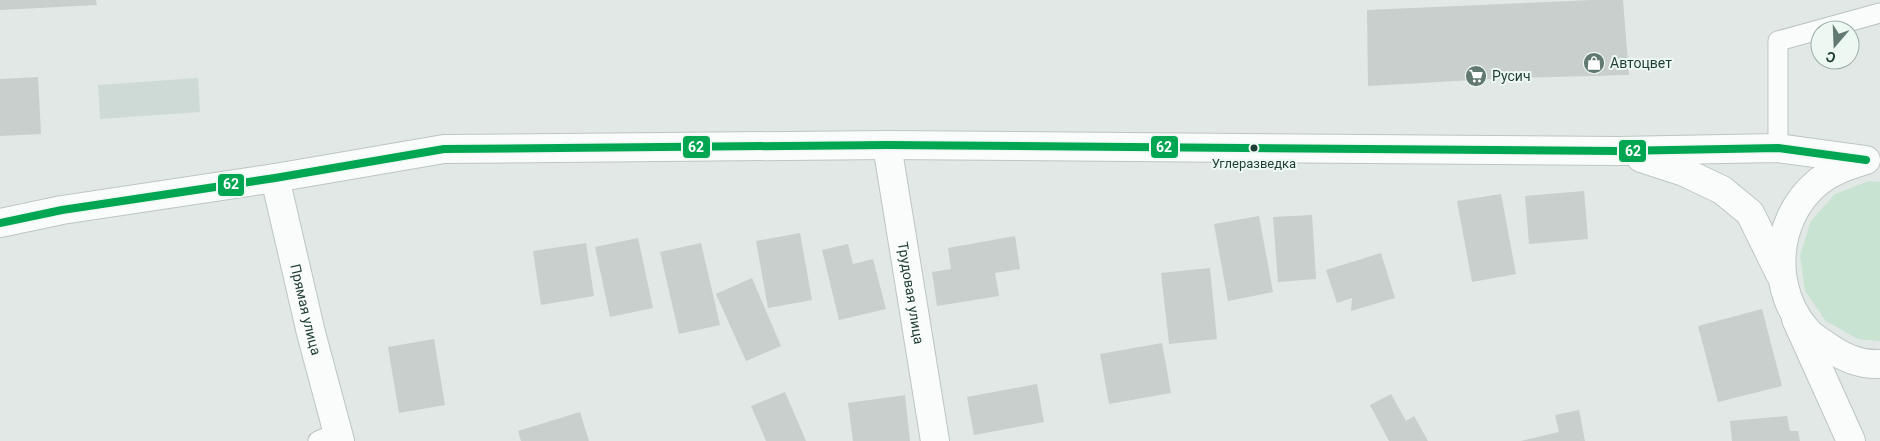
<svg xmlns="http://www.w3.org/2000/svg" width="1880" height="441" font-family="Roboto,sans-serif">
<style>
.built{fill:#cedad5}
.green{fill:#c8e3d1}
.building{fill:#c8cfcc}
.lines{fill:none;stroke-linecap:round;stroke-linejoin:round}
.service-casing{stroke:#bec5c2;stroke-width:21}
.minor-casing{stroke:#bec5c2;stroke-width:30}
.secondary-casing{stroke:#bdc6c2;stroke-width:30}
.service{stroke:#fafcfb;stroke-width:19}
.minor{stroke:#fafcfb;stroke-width:28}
.secondary{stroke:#fafcfb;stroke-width:28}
.bus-1-casing{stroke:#eef8f3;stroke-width:11}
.bus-1{stroke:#00a651;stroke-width:8}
.bus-dot{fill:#1e3d34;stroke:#eef8f3;stroke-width:2}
.labels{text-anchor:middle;stroke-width:4;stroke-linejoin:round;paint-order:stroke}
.bus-label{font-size:13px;fill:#1e3d34;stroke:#eef8f3}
.poi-label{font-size:14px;fill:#1e3d34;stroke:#eef8f3;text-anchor:start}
.street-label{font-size:14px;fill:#1e3d34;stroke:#eef8f3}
.line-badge{stroke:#eef8f3;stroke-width:2}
.badge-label{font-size:14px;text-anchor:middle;font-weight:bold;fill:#fff}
</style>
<rect width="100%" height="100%" fill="#e1e8e5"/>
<path class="built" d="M198,78l2,34 -100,7 -2,-34z"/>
<path class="green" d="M1869,181l11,1v159l-22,-2 -32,-18 -21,-30 -5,-36 11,-34 24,-27z"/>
<path class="building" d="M0,0h96l1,5 -97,5z
M1592,0h31l6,75 -120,3 -141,8 -1,-76z
M38,77l3,57 -41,2v-57z
M1584,191l4,48 -59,5 -4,-48z
M1501,194l15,80 -44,8 -15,-81z
M1312,215l4,64 -38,3 -5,-65z
M1259,216l14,76 -45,9 -14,-77z
M800,233l12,67 -44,8 -12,-67z
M1015,236l5,33 -25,4 4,23 -62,10 -5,-34 19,-3 -3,-21z
M638,238l15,70 -43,9 -15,-70z
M586,243l8,53 -53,9 -8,-54z
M701,243l19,82 -41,9 -19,-82z
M848,244l5,20 20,-5 13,50 -47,11 -17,-70z
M1381,253l14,45 -44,13 1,-13 -15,5 -11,-33z
M1210,268l7,71 -48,5 -8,-71z
M752,278l29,68 -35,15 -30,-67z
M1762,309l20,77 -64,16 -20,-76z
M434,339l11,66 -46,8 -11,-66z
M1162,343l9,50 -62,11 -9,-50z
M1037,384l7,38 -70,13 -7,-38z
M785,392l21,49h-40l-15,-35z
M1391,394l15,27 8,-5 14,25h-39l-19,-36z
M905,395l5,46h-57l-5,-38z
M1579,410l6,31h-64l38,-9 -4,-17z
M580,412l9,29h-68l-3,-10z
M1787,416l3,15h8l2,10h-68l-2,-20z"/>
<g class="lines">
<g class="service-casing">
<path id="service" d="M1778,148v-107l102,-28
M318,441l19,-8"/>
</g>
<g class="minor-casing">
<g id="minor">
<path id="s1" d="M887,145l48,296"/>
<path d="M1796,319l55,122"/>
</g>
</g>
<g class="secondary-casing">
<g id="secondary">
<path d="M1641,158l43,14 38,18 28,23 30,61"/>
<path d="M1863,161c-16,5 -31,10 -45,21 -46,38 -49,111 -7,153 5,4 11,8 16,11 15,11 34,19 53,18"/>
<path id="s2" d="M275,178l36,155 29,108"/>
<path d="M0,223l62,-13 213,-32 169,-29 443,-4 731,6 160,-3 88,12"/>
</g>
</g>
<use href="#service" class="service"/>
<use href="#minor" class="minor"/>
<use href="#secondary" class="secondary"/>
<g class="bus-1-casing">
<path id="bus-1" d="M0,223l62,-13 213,-32 169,-29 443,-4 731,6 160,-3 88,12"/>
</g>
<use href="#bus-1" class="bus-1"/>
</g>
<defs>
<g id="shop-disc" transform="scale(1.125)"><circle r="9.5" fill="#627972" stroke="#eef8f3"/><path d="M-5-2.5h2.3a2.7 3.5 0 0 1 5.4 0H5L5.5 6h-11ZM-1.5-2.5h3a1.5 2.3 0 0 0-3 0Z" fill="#fff"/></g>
<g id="supermarket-disc" transform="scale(1.125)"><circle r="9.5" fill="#627972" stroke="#eef8f3"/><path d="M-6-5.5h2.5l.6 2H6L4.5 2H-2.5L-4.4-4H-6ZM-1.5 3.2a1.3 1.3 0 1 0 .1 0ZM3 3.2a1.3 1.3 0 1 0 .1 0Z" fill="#fff"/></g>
</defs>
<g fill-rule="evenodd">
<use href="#shop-disc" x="1594" y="63"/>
<use href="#supermarket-disc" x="1476" y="76"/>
</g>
<circle class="bus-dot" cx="1254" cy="148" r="4.5"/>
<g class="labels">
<g class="bus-label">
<text x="1254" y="168">Углеразведка</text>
</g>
<g class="poi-label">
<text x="1610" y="68">Автоцвет</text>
<text x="1492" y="81">Русич</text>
</g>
<g class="street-label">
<text dy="5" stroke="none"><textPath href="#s1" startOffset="150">Трудовая улица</textPath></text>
<text dy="5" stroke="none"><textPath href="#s2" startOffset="135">Прямая улица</textPath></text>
</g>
</g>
<g class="line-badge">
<rect x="682" y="135" width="29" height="24" rx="5" fill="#00a651"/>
<rect x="1150" y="135" width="29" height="24" rx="5" fill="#00a651"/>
<rect x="1618" y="139" width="29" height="24" rx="5" fill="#00a651"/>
<rect x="217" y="173" width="28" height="24" rx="5" fill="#00a651"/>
</g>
<g class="badge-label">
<text x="696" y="152">62</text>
<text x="1164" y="152">62</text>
<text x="1633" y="156">62</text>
<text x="231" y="189">62</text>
</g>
<g transform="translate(1835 45) rotate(199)"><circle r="24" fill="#eef8f3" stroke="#9bada7"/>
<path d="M0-4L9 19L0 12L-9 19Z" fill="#627972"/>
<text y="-8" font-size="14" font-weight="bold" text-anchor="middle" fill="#1e3d34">С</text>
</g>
</svg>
